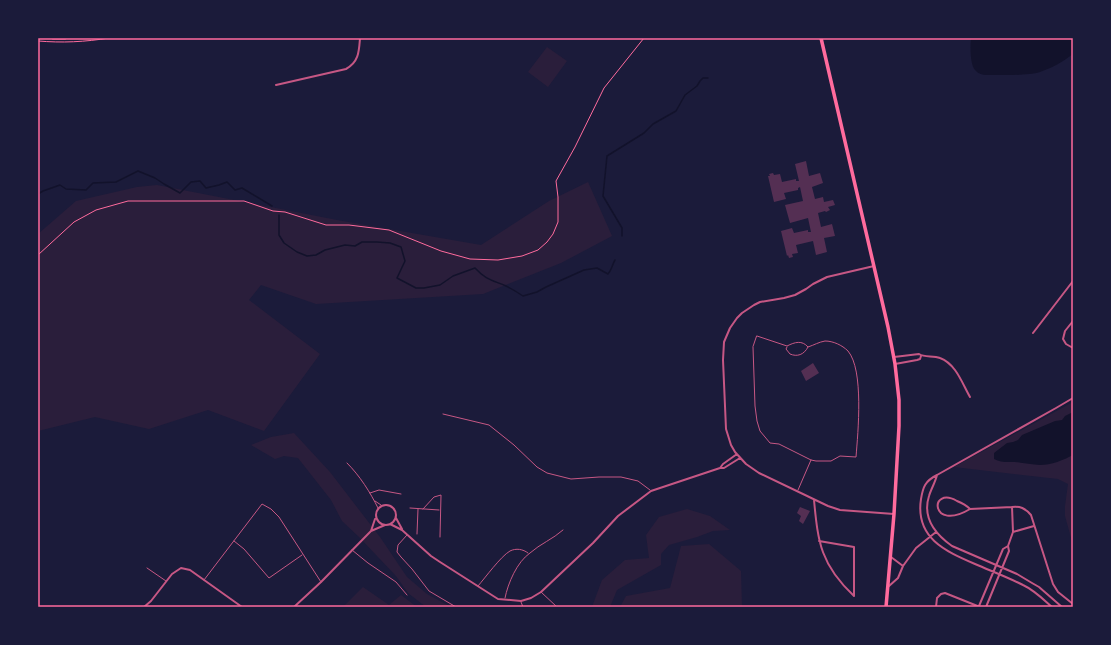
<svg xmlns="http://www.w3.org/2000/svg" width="1111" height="645" font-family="'Varela Round',sans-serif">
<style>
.green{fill:#2a1e3b}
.water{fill:#12122b}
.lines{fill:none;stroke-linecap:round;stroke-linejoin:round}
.stream{stroke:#12122b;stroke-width:1.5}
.building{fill:#542f53}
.path{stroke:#ff6b9d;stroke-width:1}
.service{stroke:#c65784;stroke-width:1}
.minor{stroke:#c65784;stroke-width:2}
.secondary{stroke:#ff6b9d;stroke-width:3}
.primary{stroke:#ff6b9d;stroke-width:3.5}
.neatline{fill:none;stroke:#ff6b9d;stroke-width:1.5}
</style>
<rect width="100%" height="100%" fill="#1b1b3a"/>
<path class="green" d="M547,47l20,14 -19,26 -20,-15z
M588,182l24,54 -51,27 -78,31 -167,10 -55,-19 -12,15 71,54 -56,77 -56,-21 -59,19 -54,-12 -57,14v-197l38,-33 61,-14 20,-2 180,35 144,25 68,-44z
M1073,402v143l-8,-29v-10l3,-22 -10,-5 -104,-12z
M294,433l36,39 50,65 27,40 20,17 24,13h-25l-18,-14 -12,-17 -37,-39 -17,-16 -11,-21 -33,-42 -14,-2 -9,3 -24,-14 20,-8z
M687,509l23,7 20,14 -17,1 -16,6 -28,8 -8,9v11l-44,25 -7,17h-18l10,-27 23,-20 24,-2 -3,-23 13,-18z
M709,544l32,27 1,36h-122l6,-11 44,-8 11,-42z
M363,587l26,18 12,-10 16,12h-74z"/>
<path class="water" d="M971,38h102v16c-9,7 -21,14 -33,18 -13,4 -39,3 -53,3 -4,0 -9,-1 -12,-5 -5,-6 -5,-24 -4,-32z
M1073,412v43c-9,5 -22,10 -33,10 -8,0 -16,-2 -25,-3 -7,0 -14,1 -21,-3v-6l13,-10 6,-1 5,-2 4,-5 33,-14 7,-1 3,-4z"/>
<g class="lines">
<path class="stream" d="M38,194l5,-3 17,-6 6,4 20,1 7,-7 23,-1 22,-11 17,7 9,6 16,9 11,-11 9,-1 6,7 13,-3 8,-3 8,8 7,-2 30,18
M279,215v20l5,8 13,9 10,4 9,-1 9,-5 20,-5 10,1 7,-4h15l13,1 11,4 4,14 -8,17 19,10h8l16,-3 13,-9 22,-8c11,12 17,12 31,18 6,3 11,6 17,10l14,-4 9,-5 38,-17 13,-2 11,6c4,-4 4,-9 7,-14
M622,236v-8l-19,-32 4,-40 37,-23 9,-9 23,-13 9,-16 12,-9 3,-5 3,-3h5"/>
</g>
<path class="building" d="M806,161l3,15 11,-3 3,10 -11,4 3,12 8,-2 1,5 9,-2 2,5 -7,2 2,3 -4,2 -1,-1 -7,2 3,14 11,-3 3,12 -11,2 3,14 -11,3 -3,-14 -17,4 2,8 -6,1 1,3 -4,1 -1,-3 -1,1 -6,-25 11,-3 2,5 14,-3v2h3l-3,-14 -18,5 -5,-18 18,-4 -3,-14 -2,1v2l-14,3 2,6 -12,3 -6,-26h2l-1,-2 4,-1 1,2 6,-1 2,8 14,-3v2h3l-4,-17z
M813,363l6,10 -13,8 -5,-10z
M800,507l10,4 -7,13 -4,-3 2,-5 -4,-3z"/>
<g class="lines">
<path class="path" d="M38,41c24,2 47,1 71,-3
M38,255l36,-33 22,-12 32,-9h116l29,10 12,1 41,13h23l40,5 52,21 29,8 28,1 24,-4 16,-6 9,-8 6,-8 5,-12v-25l-2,-16 19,-34 29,-59 40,-50"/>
<path class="service" d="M757,336l30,10c8,-4 15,-6 21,1 6,-2 11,-5 17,-6 8,0 17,4 23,10 16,19 10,81 8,106l-16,-1 -9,5h-15l-5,-1 -32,-16 -9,-1 -10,-12 -3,-10 -2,-15 -2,-59z
M787,347l-1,2 4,5c7,3 14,1 18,-7
M443,414l46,11 25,20 23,22 10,6 24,6 28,-2h22l17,4 12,9
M347,463c13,13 23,29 31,45
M798,490l13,-30
M370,493l9,-3 22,4
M375,501l6,4
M410,508l29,2
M423,509l11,-12 7,-2 -1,42
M417,534l1,-25
M407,535l-9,10 -1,7 4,5 11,12 17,22 27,16
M234,541l10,8 25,29 33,-23
M352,550l16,13 28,19 11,13
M147,568l19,13
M204,580l58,-76 9,5 8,8 42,65
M478,586c7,-8 23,-30 32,-35 6,-3 13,-2 18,2
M541,592l16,15
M505,598c3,-15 12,-36 25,-45 10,-9 23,-14 33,-23
M521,602l2,5"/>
<path class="minor" d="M276,85l70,-16c13,-7 13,-18 14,-31
M874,266l-47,11 -14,7 -7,5 -11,6 -11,3 -24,4 -6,3 -12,8 -5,5 -7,10 -6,14 -1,18 3,69 5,16 4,7 11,12 13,9 69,33 12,4 54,4
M1073,321l-8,10 -2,8 3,5 7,4
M1033,333l40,-52
M894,357l25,-3c6,4 14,1 21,4 16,6 22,25 30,39
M895,364l22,-4 3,-1 1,-3
M720,468l3,-4 14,-10
M937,475c-2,8 -6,14 -8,21 -7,22 6,38 23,50l65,28 15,9 7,4 23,20
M814,500c4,43 7,65 40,96v-49l-35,-6
M376 515a10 10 0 1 1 20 0a10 10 0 1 1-20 0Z
M970,509c-40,24 -41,-24 -13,-8 5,2 9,4 13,8l42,-2
M396,518l6,11
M390,524l12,6 29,26 9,6 58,37 23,2 10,-3 10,-6 52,-49 25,-27 33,-25 69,-23h4l16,-10
M371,531l4,-12
M1013,532l21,-6
M891,557l12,9
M889,586l9,-8 5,-12 13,-18 20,-16
M979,606l24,-57 5,-3
M144,607l7,-6 21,-27 9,-6 9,2 52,37
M294,607l27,-25 50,-51 14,-6
M936,607l1,-9 4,-4 4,-1 35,14
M986,607l23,-56 -1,-5 5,-14 -1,-25c8,-1 13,1 19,8l22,69 5,8 15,12
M1052,607c-9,-8 -18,-17 -29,-22 -16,-8 -32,-14 -48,-21 -30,-13 -60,-26 -54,-65 2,-12 4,-18 16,-24l119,-67 17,-10"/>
<path class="secondary" d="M53,38h12"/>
<path class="primary" d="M821,38l67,289 7,37 4,36v26l-5,88 -8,93"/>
</g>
<rect width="1111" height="645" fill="none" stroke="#1b1b3a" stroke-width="78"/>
<rect x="39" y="39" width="1033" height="567" class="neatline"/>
</svg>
